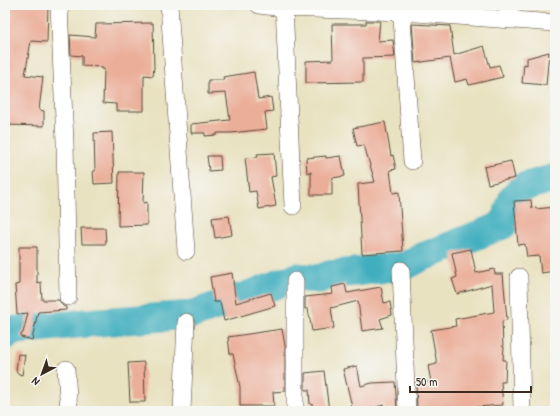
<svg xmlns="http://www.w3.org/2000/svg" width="560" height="416" font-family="'Patrick Hand',sans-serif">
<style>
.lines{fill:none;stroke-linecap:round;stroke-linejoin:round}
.river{stroke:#40aebe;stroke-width:29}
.building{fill:#ebae99}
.minor-casing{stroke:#554636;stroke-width:18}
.minor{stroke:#fff;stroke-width:17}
</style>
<rect width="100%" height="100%" fill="#f6f6f2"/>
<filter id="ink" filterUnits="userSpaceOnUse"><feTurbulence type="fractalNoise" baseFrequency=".025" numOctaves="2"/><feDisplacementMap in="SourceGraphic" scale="8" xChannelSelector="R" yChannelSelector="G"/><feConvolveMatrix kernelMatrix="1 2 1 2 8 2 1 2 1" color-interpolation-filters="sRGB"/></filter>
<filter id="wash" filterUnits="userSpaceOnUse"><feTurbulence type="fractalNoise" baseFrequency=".012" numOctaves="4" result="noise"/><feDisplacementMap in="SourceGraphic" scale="16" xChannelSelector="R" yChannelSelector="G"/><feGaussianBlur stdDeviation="0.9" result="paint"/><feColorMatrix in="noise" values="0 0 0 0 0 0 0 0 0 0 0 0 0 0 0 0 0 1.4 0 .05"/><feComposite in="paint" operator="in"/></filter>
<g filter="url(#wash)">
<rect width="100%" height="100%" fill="#e9e2c1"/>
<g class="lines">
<path class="river" d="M5,336l3,-5 79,-8 103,-8 53,-18 53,-20 23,2 10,-4 76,-9 15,-8 83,-33 10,-27 10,-11 32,-9"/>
</g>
<g id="blocks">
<path class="building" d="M6,5h42l-1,37 -16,-1 -6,34 18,2 -4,33 5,1v15l-39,-1z
M366,21h14l-2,20 15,-1 2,17 -32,1v24l-57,1v-22l27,-1 -1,-36h34z
M153,23l1,44 -1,9 -9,-1v36h-28v-7l-13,-1 1,-34h-3l1,-2 -20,-1v-10l-11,-1 -1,-20 25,2 1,-13z
M412,24l38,2 4,29 30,-9 6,21 9,-2 4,12 -34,8 -2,-6 -12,3 -5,-24 -35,5z
M549,52l-3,33 -24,-2 2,-19 3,1v-7z
M254,72l4,27 13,-2 2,14 -8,1 2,17 -36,4h-14v2l-12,1v-3h-14v-9l39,-4 -4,-27 -18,1v-14h16l-1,-3z
M385,122l6,34 2,-1 3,14 -6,1 3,23 6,-1 4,59 -41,3 -4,-70 17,-2 -11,-37 -7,1 -4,-18z
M112,132l2,51 -20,1 -1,-13h2l-1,-38z
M274,153l2,23 -5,1 5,29 -17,3 -3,-18 -7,1 -4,-34 13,-1 -1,-3z
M207,156h13l1,14 -12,1z
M326,156v2l15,-2 4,20 -13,2v17h-21v-23l-4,1 -1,-15z
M511,161l4,17 -27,6 -4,-17z
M119,172h25l-1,31 4,-1v23l-29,1z
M531,200l1,8 4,-1v2l19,-2v64l-14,2 -2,-17 -12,1 -2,-13 -7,1 -4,-44z
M229,216l3,19 -17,3 -3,-20z
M81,228h24l1,16h-24z
M19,247h18v36l4,-1 1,18h17l4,6 3,1v3l-28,2 -6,28 -11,-3v-3l2,-1 5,-20 -11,1 -2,-29 4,-1z
M471,249l5,24 18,-4 1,5h8l4,46 -5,1 1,26h1l-1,13h3l-1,22h-4l2,23 -26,2 1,4h-61l-1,-29h15l-3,-16 9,-2 -6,-34 25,-4 -1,-7 39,-7 -2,-28 -35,10 -5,-15 5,-2 -5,-24z
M232,273l4,30 35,-10 4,13 -51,15 -4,-19h-6l-4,-25z
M345,284l2,9 34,-6 3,16 6,-1 2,13 -12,4 3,9 -21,3 -4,-30 -27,7 3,20 -22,3 -4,-22h-3v-12l28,-3 -1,-7z
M282,329l3,17v45l-12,1 1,14h-34v-19l-7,-33h-3l-2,-17z
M18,354l7,1 -3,20 -3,-1 -3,-3z
M144,362l1,40h-15l-2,-39z
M357,366l4,20 11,-3 23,-1 2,27 -12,1 -1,-5 -24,6h-7l-10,-42z
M324,371l5,40h-16l-1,-7h-2l-1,-14h-4v-17z"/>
</g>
</g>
<g filter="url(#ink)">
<use href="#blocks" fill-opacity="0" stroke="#554636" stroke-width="1"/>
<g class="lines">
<g class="minor-casing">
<path id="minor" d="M59,5l6,137 3,155
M169,5l17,246
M259,5l25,3 118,4 153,11
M284,5l9,201
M401,5l11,156
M510,20v-15
M401,270l6,141
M519,277l3,134
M66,369l3,42
M182,411l4,-89
M295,411v-130"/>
</g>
<use href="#minor" class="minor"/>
</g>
</g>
<rect width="560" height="416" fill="none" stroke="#f6f6f2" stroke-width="20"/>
<g transform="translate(42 374) rotate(221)" stroke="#f6f6f2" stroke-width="3" paint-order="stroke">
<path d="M0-3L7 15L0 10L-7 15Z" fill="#3b2a1e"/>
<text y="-6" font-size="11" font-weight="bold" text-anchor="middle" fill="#3b2a1e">N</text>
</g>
<path d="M410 386v6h121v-6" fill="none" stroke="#3b2a1e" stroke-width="2"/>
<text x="416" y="386" font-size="12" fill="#3b2a1e" stroke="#f6f6f2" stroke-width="3" paint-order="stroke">50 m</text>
</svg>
